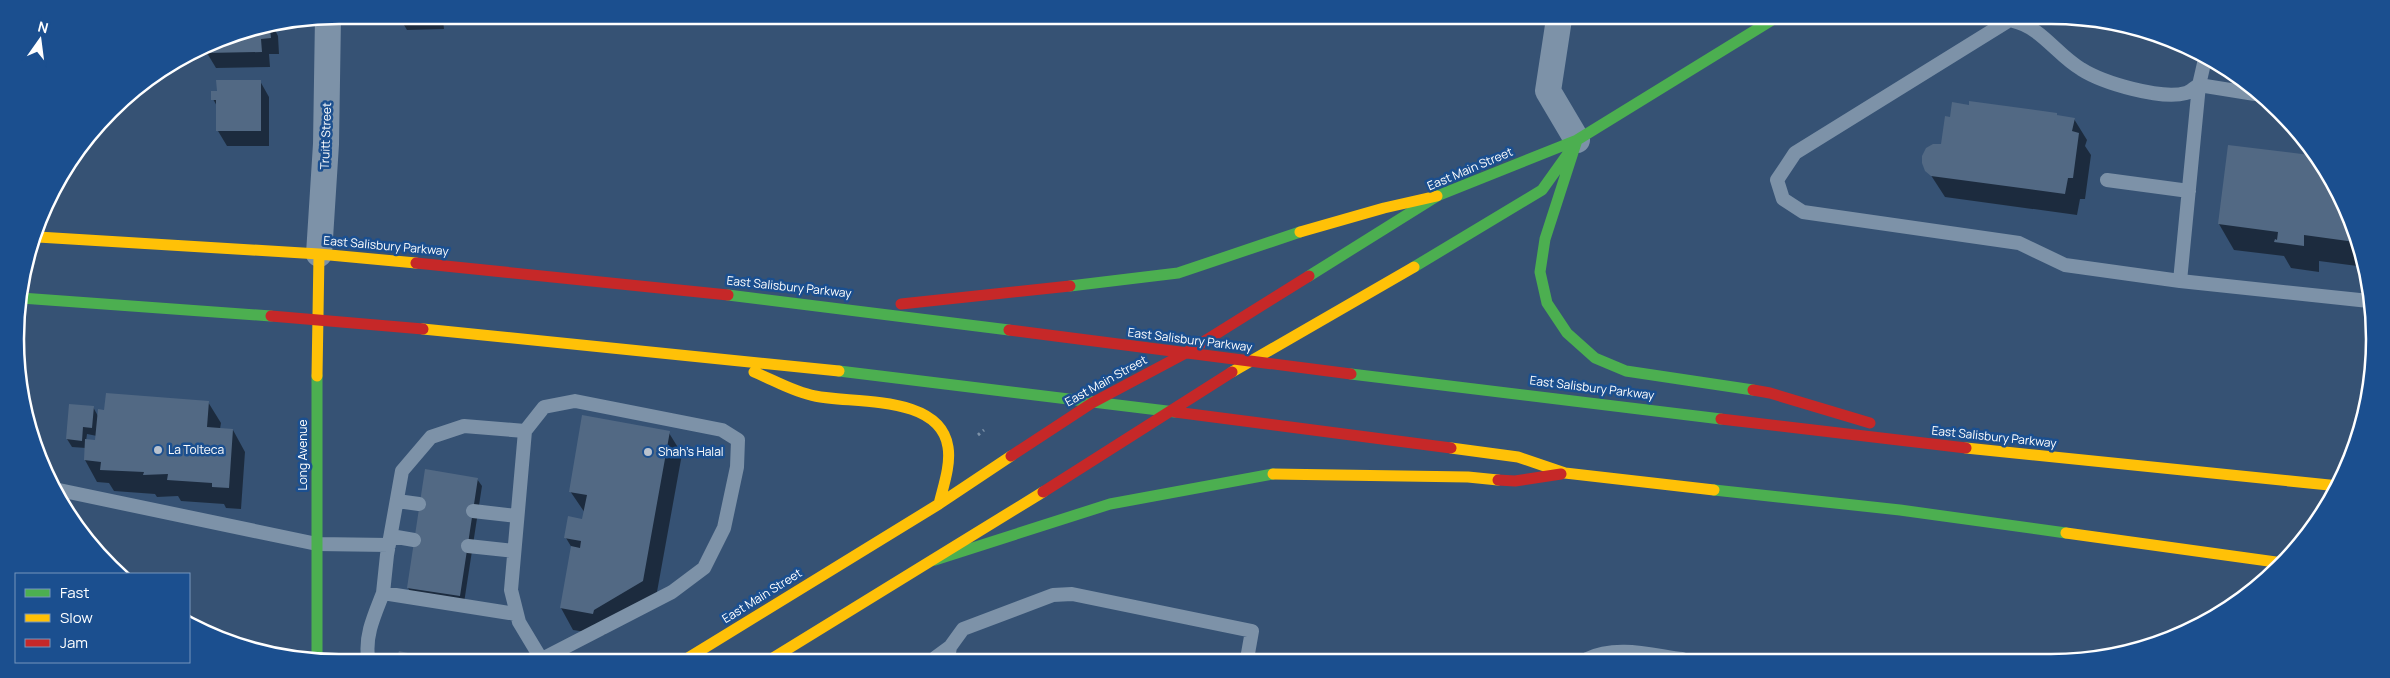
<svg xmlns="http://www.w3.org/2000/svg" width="2390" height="678" font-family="Manrope,sans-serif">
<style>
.shadow{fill:#0007;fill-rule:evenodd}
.building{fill:#526984}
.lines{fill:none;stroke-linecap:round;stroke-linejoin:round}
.path{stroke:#7d92a8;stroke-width:3;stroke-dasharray:2.5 4;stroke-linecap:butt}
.lane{stroke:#7d92a8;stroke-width:14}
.street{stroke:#7d92a8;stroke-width:26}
.fast{stroke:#4caf50;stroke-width:11}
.slow{stroke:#ffc107;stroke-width:11}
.jam{stroke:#c62828;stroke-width:11}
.poi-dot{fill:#b9c2ce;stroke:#1b4f8f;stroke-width:2}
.labels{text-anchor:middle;stroke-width:5;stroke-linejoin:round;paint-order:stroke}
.street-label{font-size:12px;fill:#fff;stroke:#1b4f8f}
.poi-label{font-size:12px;fill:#fff;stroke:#1b4f8f;text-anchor:start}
.rim{fill:none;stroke:#fff;stroke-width:2.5}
</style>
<rect width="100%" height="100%" fill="#365274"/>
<path class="shadow" d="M398,15h51v4l-6,1 1,9 -37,1z
M274,28l4,8 1,18h-10l1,13 -54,1 -9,-15v-8l8,-5z
M260,81l9,16v49h-42l-9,-15v-23l-5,-9z
M2056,114l2,2 16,3 13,21 -2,6 6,9 -6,44h-5l-3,16 -132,-18 -22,-34 19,-18z
M2229,146l90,12 46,109 -46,-6v11l-28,-4 -7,-12 -50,-6 -15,-26z
M208,402l13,21 -1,6 13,1 12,22 -4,57 -15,-1 -2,-4 -43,-3 -3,-5 -21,1 -2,-3 -41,-3 -5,-8 -12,-1 -12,-22 1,-12 -14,-1 -5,-8 26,-32 5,9zM87,434l10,2 -1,5h-10z
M669,433l13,21 -27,149 -49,29 -1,3 -32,-5 -12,-22 11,-60 -6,-10 17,-18 2,-7 -15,-22z
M477,479l5,7 -18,117 -51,-8 -5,-7z
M226,638l50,12 4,7h-4z"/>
<path class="building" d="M270,29l1,9 -10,1 1,13 -56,1v-7l9,-6z
M216,80h45v51h-45v-31h-5v-9h6z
M1969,101l88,12v2l18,3 -3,13 7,2 -6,45h-5l-3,16 -134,-18 -6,-5 -3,-8v-7l4,-8 7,-4h8l4,-28 5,1 2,-15 17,3z
M2228,145l90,11 37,86 -51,-7v11l-30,-4 1,-3 2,1 1,-8 -60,-8z
M106,393l103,8 -2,26 26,2 -4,59 -17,-1v-4l-45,-3 1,-6 -25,1 1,-3 -44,-2 1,-8 -17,-2 1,-21 10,1 3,-31 6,1z
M69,404l25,2 -2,22 -9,-1 -1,14 -16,-2z
M582,415l88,16 -27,150 -49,29 -1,4 -33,-6 11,-62 9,2 1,-7 -17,-3 4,-22 14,3 5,-24 -18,-3z
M425,469l53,9 -18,118 -53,-8z
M226,637l51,12 -2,8 -49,-19z
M399,651l22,5v1h-24z"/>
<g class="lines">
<path class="path" d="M978,435l6,-5"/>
<path class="lane" d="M2008,21l-213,132 -18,27 6,19 20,13 216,31 46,22 115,16 19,-196 6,-26
M2013,21c28,6 44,34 68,48 22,14 80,31 105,24 4,-1 9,-6 13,-8l56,9
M2107,180l82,11
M2180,281l189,20
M59,490l258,54 72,1
M397,501l22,3
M473,511l44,5
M391,536l23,4
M468,546l46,5
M516,614l-133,-21 4,-38 15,-84 29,-34 33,-11 61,5
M368,657c-3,-23 7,-43 15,-64
M540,657l-21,-35 -8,-32 14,-159 19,-24 31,-6 147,29 16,10 -1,27 -13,61 -20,40 -32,24 -126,65
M935,658l15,-11
M948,658l2,-11 13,-18 90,-34 19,-1 180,37 -5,28
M1587,659c29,-14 64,-4 95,0"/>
<path class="street" d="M1559,19l-11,72 29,49
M319,254l7,-110 2,-127"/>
<path class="fast" d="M1577,140l-32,99 -5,33 7,31 20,30 28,25 31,13 127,19
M1414,267l128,-77 30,-42
M1309,276l128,-80 140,-56 195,-120
M1070,286l108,-13 122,-41
M728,295l281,35
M21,298l250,18
M839,371l336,41
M1351,374l370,45
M1714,490l186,20 166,23
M935,560l175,-56 163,-30
M317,657v-281"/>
<path class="slow" d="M1300,232l84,-24 53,-12
M38,237l281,17 97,9
M423,329l416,42
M754,372c20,8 39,20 61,24 38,8 125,-2 133,51 3,18 -5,40 -9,57
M1232,372l182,-105
M317,376l2,-122
M1451,448l67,9 47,16 149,17
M1966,448l373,38
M1273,474l195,3 30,3
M2066,533l217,30
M688,658l251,-154 72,-48
M773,658l270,-166"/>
<path class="jam" d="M416,263l312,32
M901,304l169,-18
M271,316l152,13
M1009,330l342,44
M1753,390l17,3 100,30
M1175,412l276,36
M1721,419l245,29
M1011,456l81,-53 92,-49 125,-78
M1498,480l17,1 46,-7
M1043,492l189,-120"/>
</g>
<g class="poi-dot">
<circle cx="158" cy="450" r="5"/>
<circle cx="648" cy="452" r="5"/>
</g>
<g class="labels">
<g class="street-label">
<text transform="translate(326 136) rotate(-88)" y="4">Truitt Street</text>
<text transform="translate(1470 169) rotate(-23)" y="4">East Main Street</text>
<text transform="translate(386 246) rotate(5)" y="4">East Salisbury Parkway</text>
<text transform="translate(789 287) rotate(6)" y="4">East Salisbury Parkway</text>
<text transform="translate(1190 340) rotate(7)" y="4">East Salisbury Parkway</text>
<text transform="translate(1106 381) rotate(-29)" y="4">East Main Street</text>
<text transform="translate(1592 388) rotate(7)" y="4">East Salisbury Parkway</text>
<text transform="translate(1994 437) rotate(6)" y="4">East Salisbury Parkway</text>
<text transform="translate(303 455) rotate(-90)" y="4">Long Avenue</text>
<text transform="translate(762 596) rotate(-32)" y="4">East Main Street</text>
</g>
<g class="poi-label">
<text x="168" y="454">La Tolteca</text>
<text x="658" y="456">Shah’s Halal</text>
</g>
</g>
<path d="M0 0H2390V678H0ZM339 24H2051A315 315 0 0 1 2366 339V339A315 315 0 0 1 2051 654H339A315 315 0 0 1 24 339V339A315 315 0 0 1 339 24Z" fill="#1b4f8f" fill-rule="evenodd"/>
<path class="rim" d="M339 24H2051A315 315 0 0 1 2366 339V339A315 315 0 0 1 2051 654H339A315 315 0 0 1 24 339V339A315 315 0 0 1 339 24Z"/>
<rect x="15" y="573" width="175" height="90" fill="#1b4f8f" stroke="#7695bc"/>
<rect x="25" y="589" width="25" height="8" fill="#4caf50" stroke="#7695bc"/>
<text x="60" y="598" font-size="15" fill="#ffffff">Fast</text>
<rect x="25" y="614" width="25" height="8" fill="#ffc107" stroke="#7695bc"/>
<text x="60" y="623" font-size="15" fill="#ffffff">Slow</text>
<rect x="25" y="639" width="25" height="8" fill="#c62828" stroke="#7695bc"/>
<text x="60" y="648" font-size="15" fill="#ffffff">Jam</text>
<g transform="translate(40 40) rotate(14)" stroke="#1b4f8f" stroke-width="4" paint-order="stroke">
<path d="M0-4L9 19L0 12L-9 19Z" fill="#ffffff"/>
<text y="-8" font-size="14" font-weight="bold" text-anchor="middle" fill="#ffffff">N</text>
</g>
</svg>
